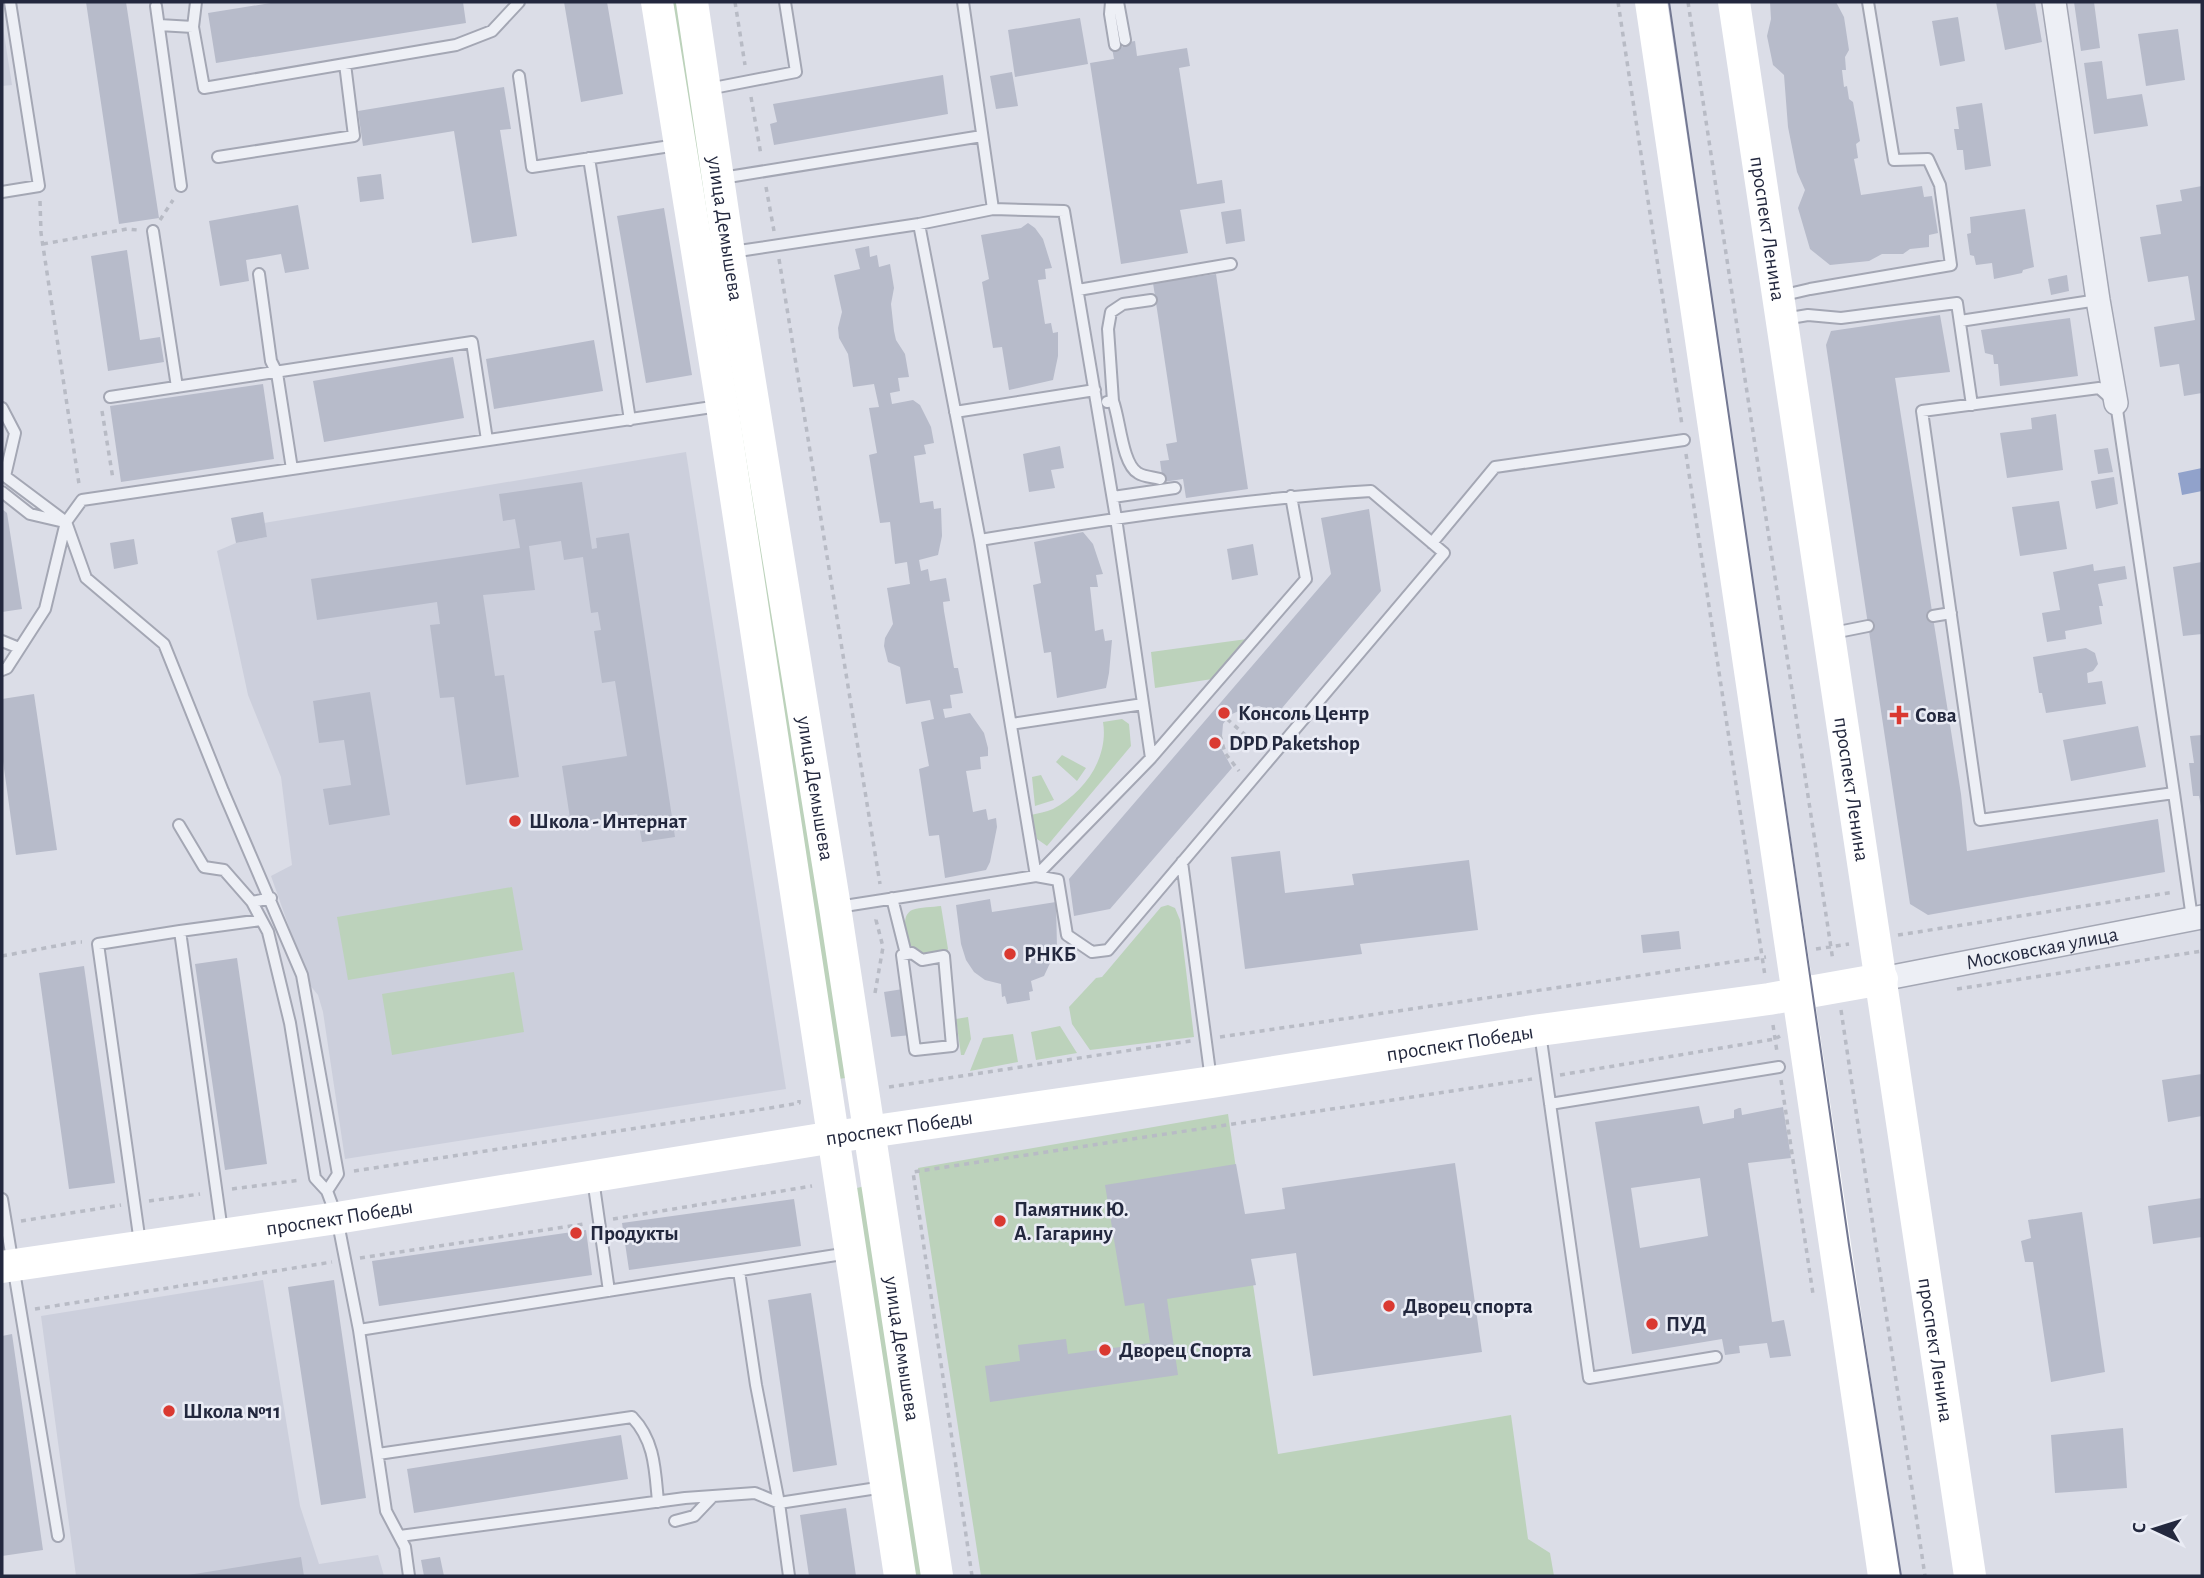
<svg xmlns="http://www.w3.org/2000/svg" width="2204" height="1578" font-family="'Alegreya Sans',sans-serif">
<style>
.built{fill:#cccfdc}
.green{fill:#bcd2bb}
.water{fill:#91a2cb}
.building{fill:#b7bbca;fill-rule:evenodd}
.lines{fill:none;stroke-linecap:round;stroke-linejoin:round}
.lane-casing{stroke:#a4a7b4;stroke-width:14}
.street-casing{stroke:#a4a7b4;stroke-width:26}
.path{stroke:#b8bbc5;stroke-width:3.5;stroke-dasharray:5 5;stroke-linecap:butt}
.lane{stroke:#edeff5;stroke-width:10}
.street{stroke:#edeff5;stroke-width:23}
.secondary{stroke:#fff;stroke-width:32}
.tram{stroke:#737892;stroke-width:2}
.poi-dot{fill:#da3931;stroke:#eaecf5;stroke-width:2.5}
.labels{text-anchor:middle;stroke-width:5;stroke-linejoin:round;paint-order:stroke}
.street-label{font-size:21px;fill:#23283e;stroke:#eaecf5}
.poi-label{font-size:21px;font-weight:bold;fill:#23283e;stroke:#eaecf5;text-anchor:start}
</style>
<rect width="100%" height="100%" fill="#dbdde7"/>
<path class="built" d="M2,21l10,64 -10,1z
M686,452l100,637 -441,70 -22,-147 -5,-17 -9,-11 -38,-108 21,-11 -11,-88 -33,-82 -31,-144 19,-8 31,-6 -3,-14z
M263,1280l37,226 19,58 59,-9 6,21h-308l-35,-260z"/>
<path class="green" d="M668,2h12l171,1075 -12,2z
M1247,639l-35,40 -57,9 -4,-36z
M1122,719l7,5 2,22 -84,100 -10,-7 -6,-24c7,-2 15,-3 22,-6 31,-16 56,-51 50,-87z
M1062,755l24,13 -9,13 -21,-19z
M1041,775l13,25 -19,6 -3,-29z
M512,887l11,63 -175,30 -11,-63z
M1168,905l7,3 5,12 14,117 -104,13 -18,-26 -3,-17 27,-29 6,-1 59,-70z
M941,906l7,43 -4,7 -22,4 -10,-7c-3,-11 -14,-36 0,-43 8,-3 21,-3 29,-4z
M514,972l10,60 -132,23 -10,-61z
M968,1017l3,22 -7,16h-3l-5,-36z
M1060,1026l17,27 -41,7 -5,-28z
M1013,1034l5,28 -48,9 13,-33z
M1228,1114l50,340 233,-39 17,124 22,14 4,23h-573l-63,-408z
M865,1186l59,390h-13l-58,-387z"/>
<path class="water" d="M2202,468v23l-20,4 -4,-22z"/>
<path class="building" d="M86,2h40l33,216 -40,6z
M277,2h186l3,21 -250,40 -8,-50z
M564,2h43l16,92 -42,8z
M1770,2h66l8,15 5,33 -4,7 1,13h-4l2,17 3,-1 2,13 4,3 7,39 -4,3 2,14 -4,1 7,36 61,-9 2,11 8,-1 6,37 -9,2v12l-19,2 -7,5h-21l-13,7 -39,4 -20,-16 -12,-41 7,-18 -8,-18 -9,-45 -4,-52 -11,-10 -6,-29 4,-17z
M1996,2h39l7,40 -37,8z
M2074,2h20l6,46 -19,3z
M1958,17l7,44 -25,5 -8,-45z
M1080,18l8,46 -73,13 -7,-47z
M2178,29l7,51 -39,6 -8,-52z
M1135,41l2,15 50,-8 3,18 -11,2 18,116 25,-4 3,23 -45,7 8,43 -67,11 -31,-201 24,-4 -2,-11 11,-1v-4z
M2102,61l5,38 35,-5 6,32 -54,8 -10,-71z
M1012,72l6,34 -22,3 -6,-33z
M943,75l5,39 -174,31 -4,-21 7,-2 -4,-18z
M504,87l7,42 -11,1 17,106 -45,7 -18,-112 -91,15 -5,-35z
M1982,103l9,63 -26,4 -2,-20h-6l-3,-21h5l-3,-22z
M381,174l3,25 -24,3 -3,-25z
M2202,186v207l-18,3 -5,-32 -19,3 -6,-40 41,-7 -7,-44 -40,6 -8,-45 21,-3 -5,-29 26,-4 -2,-11z
M298,205l11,64 -24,4 -4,-19 -35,6 3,21 -29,5 -11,-65z
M664,208l28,167 -46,8 -29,-167z
M1241,209l4,32 -19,3 -5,-32z
M2025,209l9,58 -11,3 -1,3 -28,6 -2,-16 -16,2 -2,-9 -4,-1 -3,-21 4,-1 -1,-16z
M1028,223l7,5 8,11 9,29 -7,1 1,10 -8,1 7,44 6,-1 2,10 5,-1v24l-5,24 -44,10 -7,-43 -9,1 -11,-66 7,-3 -8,-44 40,-7z
M869,246l1,11 7,-2 2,12 11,-3 4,24 -3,16 3,27 2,9 9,14 4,23 -11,1 2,13 -10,2 2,11 21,-4 7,5 11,22 3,16 -10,2 2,9 -12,2 6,47 13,-2 1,8 7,-1 1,28 -4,19 -19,5 2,11 7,-2 2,12 16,-3 4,23 -7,1 1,9 10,57h4l5,25 -13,2 2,13 -9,1 2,9 25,-5 14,20 4,15v8l-8,1 1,12 -15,2 7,41 13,-3 2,11 8,-2 1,9 -7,35 -4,8 -41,8 -6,-43 -10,1 -10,-67 10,-3 -8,-44 13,-3 -4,-19 -24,4 -6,-37 -12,-5 -4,-16 1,-8 8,-14 -6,-36 23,-4 -3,-22 -12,2 -5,-42 -10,1 -11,-68 8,-2 -8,-45 10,-1 -5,-23 -21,3 -5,-33 -9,-16 -1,-10 4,-16 -8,-37 26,-6 -5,-20z
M127,250l13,90 20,-3 4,25 -56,9 -17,-115z
M1216,274l32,215 -62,9 -3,-19 -20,3 -3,-21 9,-1 -3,-16 11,-2 -24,-159z
M2067,275l2,16 -18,4 -3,-16z
M1940,315l10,57 -55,6 66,416 6,57 191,-32 7,53 -237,43 -18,-11 -84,-559 5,-14z
M2070,318l8,58 -78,10 -2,-22h-4l-1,-9 -8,-2 -4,-23z
M594,340l9,51 -109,18 -8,-50z
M453,357l11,61 -140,24 -11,-61z
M263,384l11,75 -153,23 -11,-76z
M2056,414l7,56 -56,8 -7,-45 32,-4 -1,-11z
M1060,446l4,22 -13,2 4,18 -26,4 -6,-38z
M2108,448l5,24 -15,2 -4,-24z
M2114,477l4,27 -22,5 -5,-28z
M582,482l10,67 5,-1 -1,-10 33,-5 46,304 -33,5 -5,-28 -66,11 -9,-59 65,-10 -12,-75 -13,2 -8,-52 7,-1 -3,-18 -7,1 -8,-56 -19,3 -3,-19 -32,5 6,44 -52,5 12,81 9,-1 15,102 -53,8 -12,-88 -14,1 -10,-73 10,-1 -3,-22 -120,18 -6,-41 209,-31 -5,-29 -12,2 -4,-27z
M2059,501l8,48 -47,7 -8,-49z
M2,509l5,4 15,96 -20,3z
M1369,509l12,82 -104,123 -18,-8 -14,2 -15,7 -7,9 -2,24 11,20 -122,141 -36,7 -5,-37 262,-305 -10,-56z
M263,512l4,25 -31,6 -5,-25z
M1083,532l10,12 10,30 -7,1 2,12h-8l5,44 8,-2 2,12 7,-1 -3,33 -3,15 -49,10 -6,-46 -7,1 -11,-68 8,-2 -7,-41z
M134,539l4,25 -24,5 -4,-26z
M1253,544l5,31 -26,5 -5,-31z
M2202,562v72l-19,2 -10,-69z
M2093,564l1,7 31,-5 2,13 -29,5 5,22h-4l3,18 -37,7 1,8 -19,3 -5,-29 18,-3 -7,-38z
M2086,648l9,5 3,11 -5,7 -6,2 1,10 14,-2 4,23 -60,9 -4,-20h-3l-6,-36z
M370,692l20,123 -61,10 -6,-36 28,-4 -7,-45 -25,3 -6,-42z
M34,694l23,156 -41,5 -14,-101v-55z
M2138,726l8,41 -75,14 -8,-41z
M2202,735v71h-1l-2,-10h-6l-4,-33h5l-4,-27z
M1280,851l5,42 69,-8 -2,-11 117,-14 9,70 -118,14 2,10 -117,15 -14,-112z
M990,899l2,13 64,-10 1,46 -13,28 -13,5 2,10 -4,1 1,8 -23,4 -2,-8 -3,1 -1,-13 -16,-4 -11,-8 -8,-12 -5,-16 -5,-39z
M1679,931l2,18 -38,4 -2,-18z
M237,958l30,206 -42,6 -30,-206z
M84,966l31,217 -46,6 -30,-216z
M903,989l8,46 -20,2 -7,-45z
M2202,1074v42l-34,6 -6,-42z
M1699,1106l4,18 31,-6v-8l5,-2h2l1,7 41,-8 8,51 -43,5 24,159 12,-2 7,36 -21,2 -3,-15 -28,3 1,7 -15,2 -3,-16 -90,15 -37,-232zM1700,1178l8,58 -68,12 -9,-60z
M1455,1163l27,189 -169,24 -17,-123 -45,6 5,26 -89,14 11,76 -188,27 -5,-36 35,-5 -2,-16 48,-6 2,15 82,-11 -6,-40 -19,3 -20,-121 131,-21 9,50 40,-5 -3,-21z
M2202,1198v39l-49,7 -5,-38z
M794,1199l7,47 -172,24 -7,-47z
M2082,1212l23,160 -54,10 -18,-120h-8l-4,-21 10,-3 -3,-18z
M586,1230l6,45 -213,31 -7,-45z
M334,1280l32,218 -45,7 -33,-218z
M811,1293l26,172 -44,7 -25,-172z
M12,1334l31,216 -41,6v-220z
M2123,1428l4,60 -72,5 -4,-58z
M621,1435l7,44 -214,34 -7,-44z
M846,1508l10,68h-47l-9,-61z
M301,1557l3,19h-116v-1z
M440,1557l4,19h-20l-3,-16z"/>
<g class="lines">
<g class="lane-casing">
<path id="lane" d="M963,2l30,207
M1111,2l-1,12 5,31
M1118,2l7,38
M156,6l25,180
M159,25l34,2 11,61 252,-43 36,-14 27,-29
M193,27l3,-25
M519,76l13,91 145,-22
M708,89l88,-17 -11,-70
M218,157l136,-21 -9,-72
M589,158l41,262
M722,178l260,-42
M2,192l37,-6 -29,-184
M919,224l61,316 56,336 22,4 9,55 25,17 16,-2 336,-397 -73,-62c-131,8 -261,28 -391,49
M153,231l24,156
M732,252l187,-28 74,-15 71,2 52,307 35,240
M259,274l12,87 6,12 15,96
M1078,290l153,-26
M1780,296l30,-7 141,-24 -11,-80 -12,-26 -34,1 -26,-158
M1784,319l24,-4 33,3 116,-15 15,102
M1960,321l138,-21
M2099,388l17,15 58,390 -194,27 -58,-409z
M110,397l362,-55 15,98
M1113,401l-5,-72 3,-17 12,-8 28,-4
M1107,402l6,-1c7,18 9,63 25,72 6,4 15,4 22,6
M2,408l13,25 -10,43
M955,412l140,-22
M2,474l64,48 20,56 78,66 59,147 79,184 36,199 -11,17
M2,492l28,22 30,7
M1113,497l62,-9
M1432,543l63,-76 189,-27
M1933,616l18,-3
M1833,633l35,-7
M2,641l17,7
M2,670l5,-2 38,-59 21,-87 16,-22 637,-94
M1011,724l132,-20
M2174,793l18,125
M179,825l25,42 20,3 28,32 19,-4
M1182,862l29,218
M892,898l14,56
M252,902l16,30 22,91 25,155 12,13 10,27 22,112 27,181 19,36 4,29
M838,907l198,-31 115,-118 155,-179 -15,-83
M180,931l81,-11
M912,953l10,7 22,-4 8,90 -37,4 -13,-95z
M1540,1033l49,345 127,-21
M1550,1104l229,-37
M593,1179l16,112
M2,1199l56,337
M140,1243l-42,-299 82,-13 42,300
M739,1271l17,114 23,118 10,73
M359,1330l490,-77
M378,1454l254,-37c23,24 23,53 26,85
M675,1521l19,-5 19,-20
M400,1536l285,-38 70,-5 24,10 105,-16"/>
</g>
<g class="street-casing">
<g id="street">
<path d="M2054,2l44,298 18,103"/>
<path id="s1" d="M1882,979l320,-62"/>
</g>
</g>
<path class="path" d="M735,2l10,63
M1618,2l64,423
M1688,2l145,959
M751,97l10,58
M766,187l8,44
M40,201l1,32 38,251
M160,220l13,-20
M43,244l84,-15 11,1
M779,259l101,625
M102,411l11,68
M1686,454l79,522
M1227,719l32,28
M1220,735l5,18 14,18
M1898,935l276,-43
M1816,949l33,-5
M2,956l75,-14h5
M1957,989l245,-38
M875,993l8,-46 -7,-27 2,-5
M1841,1010l84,566
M1773,1025l4,27
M1220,1037l546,-80
M1560,1075l215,-36 5,-3
M1781,1080l32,214
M889,1087l302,-46
M354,1171l416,-63 29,-5v-3
M232,1189l69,-9
M149,1201l51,-7
M613,1219l199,-33
M21,1221l100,-16
M360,1258l224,-34
M35,1309l297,-47
M972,1576l-59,-404 619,-93"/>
<use href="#lane" class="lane"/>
<use href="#street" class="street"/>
<g class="secondary">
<path d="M657,2l65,404 178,1170"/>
<path id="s2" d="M692,2l37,251 106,654 102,669"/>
<path d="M1651,2l233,1574"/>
<path id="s3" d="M1734,2l236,1574"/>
<path id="s4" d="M2,1267l335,-49 497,-81 378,-55 328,-52 229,-31 113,-20"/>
</g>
<path class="tram" d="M1669,2l180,1243 52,331"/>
</g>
<g class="poi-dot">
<circle cx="1224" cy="713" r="7"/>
<path d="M1895.5 704.5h7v7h7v7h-7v7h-7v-7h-7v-7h7z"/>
<circle cx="1215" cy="743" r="7"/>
<circle cx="515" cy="821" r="7"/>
<circle cx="1010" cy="954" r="7"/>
<circle cx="1000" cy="1221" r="7"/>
<circle cx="576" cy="1233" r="7"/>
<circle cx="1389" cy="1306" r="7"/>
<circle cx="1652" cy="1324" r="7"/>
<circle cx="1105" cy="1350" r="7"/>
<circle cx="169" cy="1411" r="7"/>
</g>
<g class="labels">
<g class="street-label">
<text dy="7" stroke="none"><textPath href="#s3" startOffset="229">проспект Ленина</textPath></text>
<text dy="7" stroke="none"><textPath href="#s2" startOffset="229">улица Демышева</textPath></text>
<text dy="7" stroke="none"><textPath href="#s2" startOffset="796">улица Демышева</textPath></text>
<text dy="7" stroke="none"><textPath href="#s3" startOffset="796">проспект Ленина</textPath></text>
<text dy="7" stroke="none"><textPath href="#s1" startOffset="163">Московская улица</textPath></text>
<text dy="7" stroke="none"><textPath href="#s4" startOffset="1475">проспект Победы</textPath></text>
<text dy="7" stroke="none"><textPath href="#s4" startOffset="908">проспект Победы</textPath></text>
<text dy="7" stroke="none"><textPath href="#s4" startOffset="341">проспект Победы</textPath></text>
<text dy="7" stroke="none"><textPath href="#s2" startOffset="1363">улица Демышева</textPath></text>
<text dy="7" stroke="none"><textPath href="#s3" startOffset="1363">проспект Ленина</textPath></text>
</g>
<g class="poi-label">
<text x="1238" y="720">Консоль Центр</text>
<text x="1915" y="722">Сова</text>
<text x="1229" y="750">DPD Paketshop</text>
<text x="529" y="828">Школа - Интернат</text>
<text x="1024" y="961">РНКБ</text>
<text x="1014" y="1216">Памятник Ю.<tspan x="1014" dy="24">А. Гагарину</tspan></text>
<text x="590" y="1240">Продукты</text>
<text x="1403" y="1313">Дворец спорта</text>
<text x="1666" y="1331">ПУД</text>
<text x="1119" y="1357">Дворец Спорта</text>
<text x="183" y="1418">Школа №11</text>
</g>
</g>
<rect width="2204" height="1578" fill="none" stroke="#23283e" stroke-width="7"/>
<g transform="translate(2155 1529) rotate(274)" stroke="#eaecf5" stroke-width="5" paint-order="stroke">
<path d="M0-5L12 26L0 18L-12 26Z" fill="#23283e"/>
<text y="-10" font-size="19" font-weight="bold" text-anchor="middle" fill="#23283e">С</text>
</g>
</svg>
